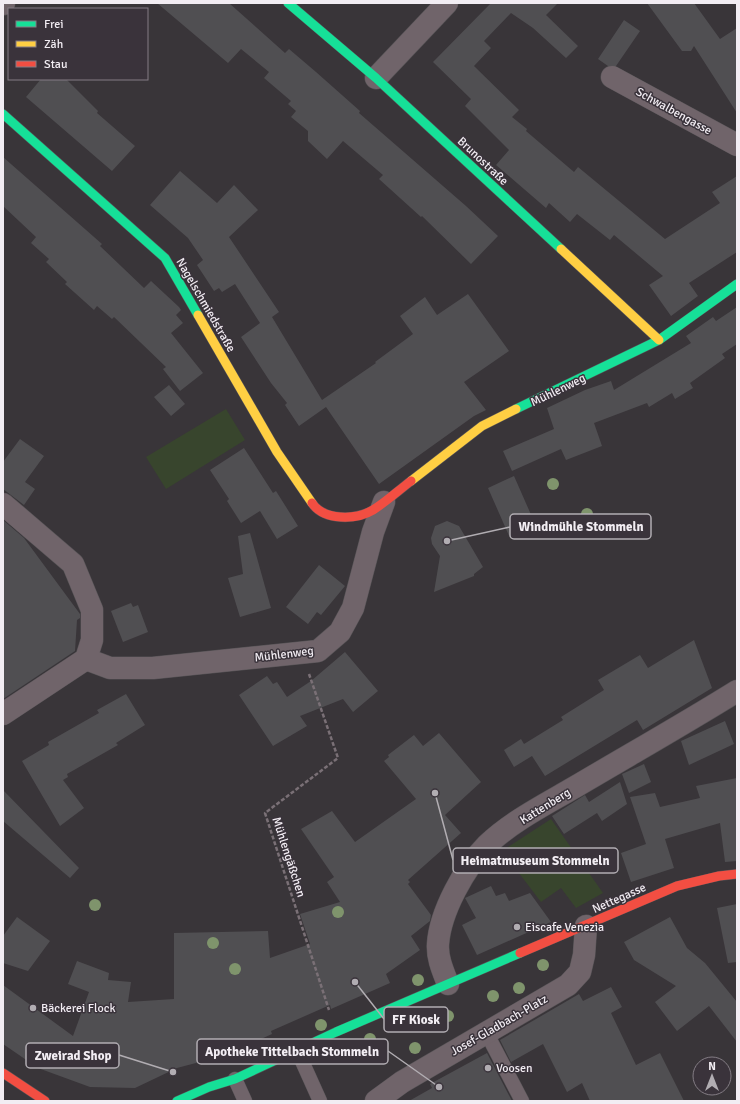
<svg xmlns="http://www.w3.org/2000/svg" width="740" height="1104" font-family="Signika,sans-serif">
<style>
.green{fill:#38452d}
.building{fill:#504f52}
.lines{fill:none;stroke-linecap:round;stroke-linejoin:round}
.lane-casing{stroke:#565356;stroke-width:15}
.street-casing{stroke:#565356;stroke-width:23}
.fast-casing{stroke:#565356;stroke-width:10}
.slow-casing{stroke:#565356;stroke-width:10}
.jam-casing{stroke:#565356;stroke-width:10}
.path{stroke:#7a7076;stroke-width:2.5;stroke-dasharray:4 2;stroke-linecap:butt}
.lane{stroke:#70646a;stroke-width:14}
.street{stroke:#70646a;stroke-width:22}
.fast{stroke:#16e098;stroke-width:9}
.slow{stroke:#ffcf43;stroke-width:9}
.jam{stroke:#f24e42;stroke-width:9}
.tree{fill:#7f946c}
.poi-dot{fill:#b1adb2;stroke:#3a333b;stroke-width:1.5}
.labels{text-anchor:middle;stroke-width:3;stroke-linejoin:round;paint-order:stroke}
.street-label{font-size:12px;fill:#f2edf3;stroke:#3a333b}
.poi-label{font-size:12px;fill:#f2edf3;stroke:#3a333b;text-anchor:start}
.leader{fill:none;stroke:#b1adb2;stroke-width:1.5}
.callout-dot{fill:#b1adb2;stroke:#3a333b;stroke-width:1.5}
.callout{fill:#3a333b;stroke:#b1adb2;stroke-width:1.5}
.callout-label{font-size:13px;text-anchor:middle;font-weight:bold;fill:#f2edf3}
</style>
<rect width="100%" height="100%" fill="#393539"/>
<path class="green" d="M226,409l19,31 -79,49 -20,-32z
M551,819l52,74 -27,15 -15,-20 -20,14 -39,-51z"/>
<path class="building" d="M157,3h72l56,50 4,-4 27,23 44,39 -1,2 107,93 32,30 -27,28 -49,-48 -1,1 -42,-38 4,-4 -40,-34 -16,18 -19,-18v-10l-17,-14 5,-6 -8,-7 3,-3 -27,-23 5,-6 -28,-23 -13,14z
M491,3h67l-12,12 32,31 -12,12 -33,-30 -22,-15 -27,28 7,7 -17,18 45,44 -7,7 15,12 -1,2 48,41 4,-5 87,72 55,-36 -8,-11 25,-16v76l-48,31 9,13 -27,20 -22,-31 14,-9 -49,-41 -4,5 -33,-26 -7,8 -21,-19 -3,5 -50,-43 13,-15 -44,-44 6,-7 -38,-37z
M647,3h47l26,36 17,-11v85l-43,-67 -3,5h-9z
M624,20l16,11 -24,35h-8l-10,-7z
M41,79h25l32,32 -1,2 38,33 -23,25 -86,-74z
M3,157l99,87 -2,2 44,42 7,-7 28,26 2,3 -5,5 7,8 -12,10 32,40 -23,18 -17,-22 3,-2 -52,-50 -2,2 -15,-13 -3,4 -29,-26 2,-2 -21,-20 3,-3 -18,-16 5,-6 -33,-31z
M180,171l37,32 17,-18 24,25 -29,27 50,75 -7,5 50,83 54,-37 -1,-1 38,-28 -13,-18 25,-19 12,18 31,-21 41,57 -45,31 22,28 -12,6 -95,68 -53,-77 -27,19 -14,-21 2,-2 -16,-20 -30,-46 19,-14 -25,-39 -13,8 -3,-4 -5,3 -17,-26 6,-5 -15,-22 -38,-33z
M737,307v37l-15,10 3,4 -35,25 3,5 -18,11 -3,-6 -23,14 -2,-4 -53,20 8,23 -36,14 -5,-11 -49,22 -9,-20 51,-22 -7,-21 38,-18 26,-9 3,9 77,-47 -5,-7 27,-19 3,4z
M169,385l16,19 -14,12 -17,-19z
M20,439l24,17 -19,26 10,7 -11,16 -21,-16v-27z
M244,448l29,45 3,-2 22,35 -21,13 -17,-28 -19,12 -14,-22 2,-2 -19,-29z
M514,476l22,50 -26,12 -22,-50z
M3,520l21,18 56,76v4l-3,2 -2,31 -72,48z
M447,521l12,5 24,41 -9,7v2l-40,16 6,-36 -8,-12 -1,-6 4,-12z
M250,533l21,75 -31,9 -12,-39 15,-4 -5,-38z
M319,565l26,21 -24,29 -4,-3 -9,12 -22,-17z
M131,603l2,4 5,-2 10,27 -25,10 -12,-31z
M694,640l18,48 -69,42 -6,-10 -92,56 -13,-20 -18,11 -10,-17 17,-11 3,5 39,-24 -2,-3 43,-27 -6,-10 42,-25 8,13z
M345,652l33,39 -25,21 -10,-13 -43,17 7,10 -34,20 -34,-51 28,-19 6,8 4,-2 10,15 24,-16z
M126,694l19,31 -29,18 2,2 -51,29 1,3 -5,3 21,28 -24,18 -38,-65 27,-16 -1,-3 51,-29 -2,-3z
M725,721l9,23 -45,21 -8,-24z
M439,733l42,49 -36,33 16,18 -53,47 2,2 -2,2 23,31 -1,6 -19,15 9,14 -34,24 4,9 -59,26 -1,-4 -59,26 1,3 -46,21 -49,13 -42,20 -45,-1 -52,-19 -35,-24v-59l70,51 16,-44 -21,-8 9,-23 32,12 -1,7 23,2 -3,20 46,-3v-66l94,-2 2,27 40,-14 -10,-30 40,-12 -13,-20 7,-5 -33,-48 31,-18 23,31 61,-43 -32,-38 5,-4 -1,-2 26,-20 9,11z
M644,764l7,18 -22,11 -7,-19z
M737,778v83l-12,1 -5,-39 -55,16 9,29 -43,14 -10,-29 25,-9 -16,-47 25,-4 5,14 40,-9 -4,-12z
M620,782l7,22 -25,17 -5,-8 -33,21 -12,-18 33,-21 4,7z
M3,790l76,78 -9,10 -67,-57z
M491,886l5,10 9,-3 4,8 21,-8 21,29 -74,33 -15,-30 14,-7 -11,-20z
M737,904v58l-9,1 -11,-55z
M17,917l33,24 -22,30 -25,-8v-27z
M670,917l17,31 18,15 32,39v40l-28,-36 -32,25 -22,-29 21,-16 -42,-26 -10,-18z
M611,987l11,20 -11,6 25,52 24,-12 24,48h-94l-8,-18 -15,9 -24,-48 -32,18 -11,-22 79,-46 4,7z
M487,1053l25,48h-103l23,-13 -2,-4z"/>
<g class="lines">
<g class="lane-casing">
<path id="lane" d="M486,1032l36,69
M297,1050l23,51
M235,1079l10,22"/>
</g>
<g class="street-casing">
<path id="street" d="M3,4l1,-1
M612,77l125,68
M376,78l71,-75
M3,504l70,60 19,46v30l-6,19 -83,55
M86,659l24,9h43l165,-17 22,-19 13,-24 20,-76 11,-30
M448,984c-5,-13 -11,-26 -10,-40 2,-32 27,-77 49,-99 25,-24 59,-41 88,-58 54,-32 109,-63 162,-96
M376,1101l26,-19 166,-97 12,-13 4,-17 2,-29"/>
</g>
<g class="fast-casing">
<path id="fast" d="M288,3l88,75 185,171
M3,114l162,144 33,57
M516,409l143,-69 78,-56
M177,1101l32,-14 26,-8 101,-47 184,-79"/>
</g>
<g class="slow-casing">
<path id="slow" d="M561,249l98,91
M198,315l79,137 35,51
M411,481l71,-55 34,-17"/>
</g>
<g class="jam-casing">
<path id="jam" d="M312,503c12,18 44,17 61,7 13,-8 26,-20 38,-29
M520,953l157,-67 42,-10 18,-2
M3,1073l42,28"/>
</g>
<path class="path" d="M309,674l29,84 -73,55 64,197"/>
<use href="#lane" class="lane"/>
<use href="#street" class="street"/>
<use href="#fast" class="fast"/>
<use href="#slow" class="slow"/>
<use href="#jam" class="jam"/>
</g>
<g class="tree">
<circle cx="553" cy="484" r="6"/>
<circle cx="587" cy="514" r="6"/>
<circle cx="95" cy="905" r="6"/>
<circle cx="338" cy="912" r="6"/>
<circle cx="213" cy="943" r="6"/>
<circle cx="543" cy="965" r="6"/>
<circle cx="235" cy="969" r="6"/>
<circle cx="418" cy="980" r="6"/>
<circle cx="519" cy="988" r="6"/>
<circle cx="493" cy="996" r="6"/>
<circle cx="448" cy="1016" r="6"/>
<circle cx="321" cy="1025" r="6"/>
<circle cx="370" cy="1039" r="6"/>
<circle cx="415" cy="1048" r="6"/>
</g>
<g class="poi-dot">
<circle cx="517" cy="927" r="4"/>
<circle cx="33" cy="1008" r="4"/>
<circle cx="488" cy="1068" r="4"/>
</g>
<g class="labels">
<g class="street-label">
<text transform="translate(674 111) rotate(29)" y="4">Schwalbengasse</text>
<text transform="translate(483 161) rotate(43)" y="4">Brunostraße</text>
<text transform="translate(206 305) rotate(60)" y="4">Nagelschmiedstraße</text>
<text transform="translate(558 390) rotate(-26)" y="4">Mühlenweg</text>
<text transform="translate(284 654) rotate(-7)" y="4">Mühlenweg</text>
<text transform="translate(545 806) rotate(-32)" y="4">Kattenberg</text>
<text transform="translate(289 857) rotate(72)" y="4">Mühlengäßchen</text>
<text transform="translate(619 898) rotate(-24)" y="4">Nettegasse</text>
<text transform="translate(499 1025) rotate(-30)" y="4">Josef-Gladbach-Platz</text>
</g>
<g class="poi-label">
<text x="525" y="931">Eiscafe Venezia</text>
<text x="41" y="1012">Bäckerei Flock</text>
<text x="496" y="1072">Voosen</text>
</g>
</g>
<path class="leader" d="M447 541L510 527M435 793L453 860M355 982L384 1019M439 1087L388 1051M173 1072L119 1055"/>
<g class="callout-dot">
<circle cx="447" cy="541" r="4"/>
<circle cx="435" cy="793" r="4"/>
<circle cx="355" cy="982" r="4"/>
<circle cx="439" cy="1087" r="4"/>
<circle cx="173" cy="1072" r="4"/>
</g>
<g class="callout">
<rect x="510" y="514" width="141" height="25" rx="4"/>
<rect x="453" y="848" width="165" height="25" rx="4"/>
<rect x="384" y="1007" width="64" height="25" rx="4"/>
<rect x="197" y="1039" width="191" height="25" rx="4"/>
<rect x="26" y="1043" width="93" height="25" rx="4"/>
</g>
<g class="callout-label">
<text x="581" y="531">Windmühle Stommeln</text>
<text x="535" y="865">Heimatmuseum Stommeln</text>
<text x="416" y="1024">FF Kiosk</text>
<text x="292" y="1056">Apotheke Tittelbach Stommeln</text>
<text x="73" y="1060">Zweirad Shop</text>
</g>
<rect width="740" height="1104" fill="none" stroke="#f2edf3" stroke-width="8"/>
<rect x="8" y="8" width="140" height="72" fill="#3a333b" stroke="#847d85"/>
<rect x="16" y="21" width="20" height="6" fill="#16e098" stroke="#847d85"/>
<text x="44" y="28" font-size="12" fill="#f2edf3">Frei</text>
<rect x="16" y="41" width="20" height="6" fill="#ffcf43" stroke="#847d85"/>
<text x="44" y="48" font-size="12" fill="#f2edf3">Zäh</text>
<rect x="16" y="61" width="20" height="6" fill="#f24e42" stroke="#847d85"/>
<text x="44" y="68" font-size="12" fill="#f2edf3">Stau</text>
<g transform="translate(712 1076)"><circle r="19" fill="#3a333b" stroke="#847d85"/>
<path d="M0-3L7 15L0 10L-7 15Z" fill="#b1adb2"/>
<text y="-6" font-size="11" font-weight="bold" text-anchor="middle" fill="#f2edf3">N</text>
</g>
</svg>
